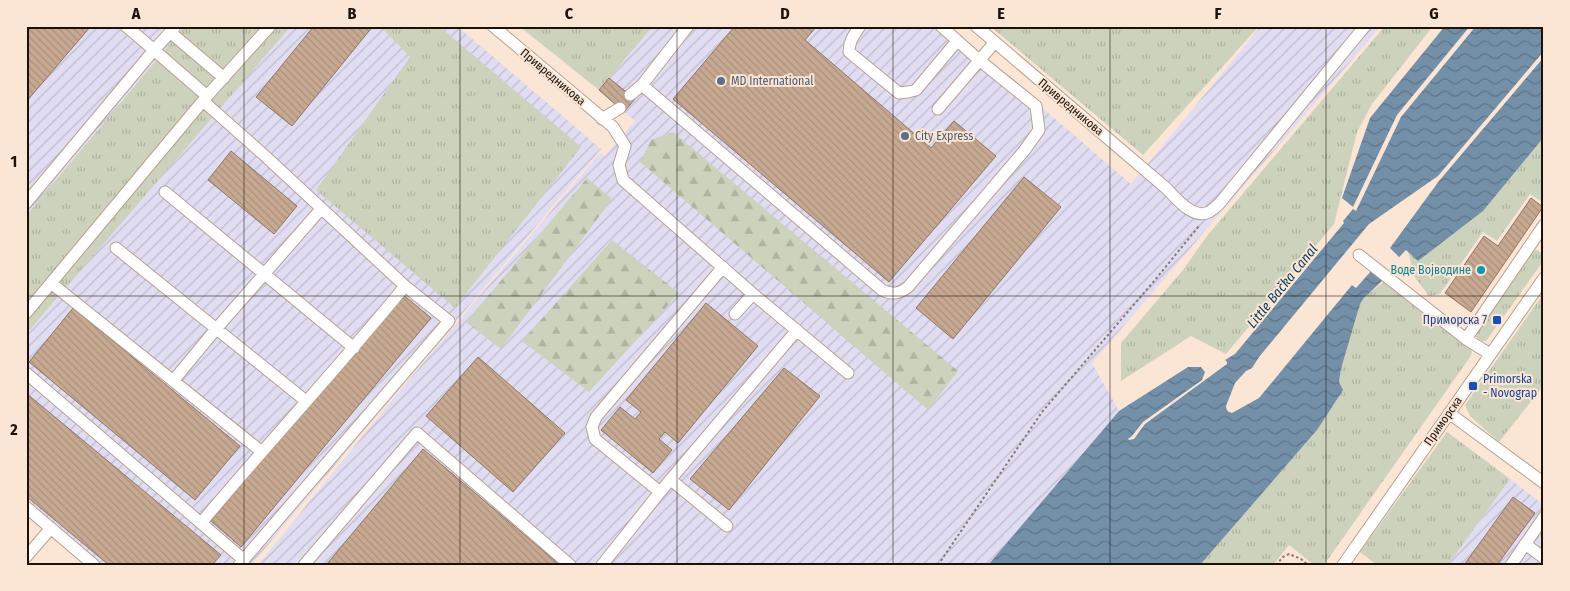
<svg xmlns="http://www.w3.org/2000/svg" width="1570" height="591" font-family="'Fira Sans Condensed',sans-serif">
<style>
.industrial{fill:url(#industrial-furrows)}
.grass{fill:url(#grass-tufts)}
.forest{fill:url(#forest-firs)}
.water{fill:url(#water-waves)}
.building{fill:url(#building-back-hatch);stroke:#8f7664}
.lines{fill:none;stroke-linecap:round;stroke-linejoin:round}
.minor-casing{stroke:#baa08d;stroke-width:13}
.path{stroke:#897a6e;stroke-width:2;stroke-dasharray:2.5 2.5;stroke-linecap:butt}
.minor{stroke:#fff;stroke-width:11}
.grid{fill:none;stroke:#1b120b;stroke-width:1;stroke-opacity:0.55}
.service-dot{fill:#5c6f8a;stroke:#fbe5d5;stroke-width:2}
.culture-dot{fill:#0f9aa8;stroke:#fbe5d5;stroke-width:2}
.transit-dot{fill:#1a4fb4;stroke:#fbe5d5;stroke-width:2}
.labels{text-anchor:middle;stroke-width:4;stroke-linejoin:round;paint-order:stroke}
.street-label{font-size:12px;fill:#1b120b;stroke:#fbe5d5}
.service-label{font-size:12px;fill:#4e5e75;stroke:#fbe5d5;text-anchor:start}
.culture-label{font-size:12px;fill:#0d838f;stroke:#fbe5d5;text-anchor:end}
.transit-label{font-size:12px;fill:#164399;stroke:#fbe5d5;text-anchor:end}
.water-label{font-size:14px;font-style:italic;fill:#063b5c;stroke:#fbe5d5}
.neatline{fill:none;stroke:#1b120b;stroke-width:2}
.grid-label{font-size:16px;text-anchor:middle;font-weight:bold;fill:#1b120b}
</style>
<defs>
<pattern id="industrial-furrows" width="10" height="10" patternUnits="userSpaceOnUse" patternTransform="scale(1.25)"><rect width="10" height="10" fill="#e0ddf3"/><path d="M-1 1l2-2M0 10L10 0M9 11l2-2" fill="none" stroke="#c0bdcf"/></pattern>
<pattern id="grass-tufts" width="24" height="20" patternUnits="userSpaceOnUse" patternTransform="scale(1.25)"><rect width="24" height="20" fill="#ccd2bb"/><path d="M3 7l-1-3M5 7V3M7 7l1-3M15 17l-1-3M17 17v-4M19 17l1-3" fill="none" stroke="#afb39f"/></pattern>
<pattern id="forest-firs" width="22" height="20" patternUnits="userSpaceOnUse" patternTransform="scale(1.25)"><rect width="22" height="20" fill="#ccd2bb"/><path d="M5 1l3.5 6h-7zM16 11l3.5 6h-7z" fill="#afb39f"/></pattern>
<pattern id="water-waves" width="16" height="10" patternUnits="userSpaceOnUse" patternTransform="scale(1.25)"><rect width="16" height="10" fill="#7490a8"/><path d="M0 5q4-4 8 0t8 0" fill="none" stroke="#5e7487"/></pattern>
<pattern id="building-back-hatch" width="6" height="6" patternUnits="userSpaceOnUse" patternTransform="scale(1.25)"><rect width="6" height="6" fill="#c7a992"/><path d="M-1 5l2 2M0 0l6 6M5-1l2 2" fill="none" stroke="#aa907d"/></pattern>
</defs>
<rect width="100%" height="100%" fill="#fbe5d5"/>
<path class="industrial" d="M26,26h431l144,123 -350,416h-149l-76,-65z
M653,26h294l184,158 130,-158h120l-289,337 27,48 -131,154h-730l134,-165 208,-247 5,3 30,-35 -36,-31z
M1510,479l34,26v60h-96z"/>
<path class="grass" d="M185,26h106l-265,308v-118z
M380,26h59l142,121 -126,161 -139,-118 94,-133z
M519,26h134l-54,64z
M990,26h269l-116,129z
M1385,26h48l-61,78 -15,28 -23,92 -108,130 -35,-18 -70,45v-38l62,-73 24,-34z
M1544,137v66l-14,-9 -33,47 -14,-9 -43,62 -11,2 -15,-20 -6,-25 11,9 64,-49z
M1537,250l6,4 1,6 -58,81h-4l-7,-5v-3l57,-82z
M1384,282l87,67 1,3 -2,5 -146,208h-10l-25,-20 -16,20h-73l117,-135 22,-48 2,-13 19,-65 8,-10z
M1544,293v92l-45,57 -29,-26 -5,-11z
M1447,432l63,47 -62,86h-71l-17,-13z"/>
<path class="forest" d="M673,132l285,239 -30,39 -288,-248 11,-22z
M587,178l25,21 -111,150 -35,-27z
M612,240l67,53 -90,99 -67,-51z"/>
<path class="water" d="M1445,26h25l-73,89 -44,92 -11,-9 28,-80z
M1476,26h68v25l-106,125 -69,48 -110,133 -7,11 -6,3 -11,12 -9,23c0,4 2,6 6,7l27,-15 93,-113 4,3 16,-18 12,9 -20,19 -4,6 -19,65 -2,13 4,8 -26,40 -117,135h-212l131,-154 69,-44h13l4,5 -3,8 -59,42 -11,14 -4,3 1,1 5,-1 11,-15 82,-60v-2l-2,-2 10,-6 109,-131 -1,-2 10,-12 3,2 45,-94z
M1544,57v80l-61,74 -65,50 -12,-11 -7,7 -9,-9 49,-67z"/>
<path class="building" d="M26,26h65l-65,76z
M314,26h59l-81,100 -36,-29z
M735,26h82l-12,14 126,108 23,-27 42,35 -107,126 -216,-183z
M609,78l26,21 -11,13 -25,-22z
M231,151l66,55 -23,28 -66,-54z
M1024,177l37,30 -108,132 -37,-31z
M1531,198l12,9 -72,105 -26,-19 39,-57 14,10z
M401,293l30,25 -190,229 -30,-26z
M706,303l52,43 -80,97 -13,-11 -6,7 13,11 -19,23 -52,-43 19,-23 15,12 6,-7 -15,-12z
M73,308l167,138 -45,54 -166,-138z
M478,357l87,76 -52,59 -87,-76z
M784,368l36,28 -91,114 -39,-31z
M26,393l195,162 -9,10h-103l-83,-69z
M423,449l137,116h-234z
M1513,497l22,16 -38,52h-33z"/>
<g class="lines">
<g class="minor-casing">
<path id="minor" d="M126,26l28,24 20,-22
M493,26l120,101 12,19 -6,19 4,15 130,114 95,79
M688,26l-46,59 240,205c10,5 17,4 26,-3l116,-136 15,-21 -3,-24 -57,-46 -38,-34
M860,26c-6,9 -11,15 -11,26l50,41 9,-1 8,-2 41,-49
M976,26l190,162c10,10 27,32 43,24 3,-2 7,-5 10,-8l146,-178
M170,32l54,46
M630,95l12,-10
M207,96l63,-70
M938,109l57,-67
M602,119l18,-11
M165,192l189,156
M26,203l128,-153 53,46 -181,217
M116,248l190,153
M1359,255l107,84 24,15
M51,283l211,169
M735,314l18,-20
M1466,339l78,-114
M26,373l218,187
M173,381l43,-52 105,-120
M1449,413l95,70
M671,480l56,46
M660,492l-65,-53 -3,-12 4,-10 127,-150
M26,507l68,58
M201,523c67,-80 138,-156 204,-237l-141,-131 -61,-54
M1525,544l19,14
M26,557l25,-29
M239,565l210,-244 -44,-35
M304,565l113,-132 153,132
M602,565l58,-73 137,-162
M1343,565l201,-287
M1511,565l33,-48"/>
</g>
<path class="path" d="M938,565l104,-153 113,-132 44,-54
M1276,565l7,-8 6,-3 12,5 7,6"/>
<use href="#minor" class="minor"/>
</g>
<path class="grid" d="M244,26v539M460,26v539M677,26v539M893,26v539M1110,26v539M1326,26v539M26,296h1518"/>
<g class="service-dot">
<circle cx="721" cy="81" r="5"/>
<circle cx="905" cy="136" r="5"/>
</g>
<circle class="culture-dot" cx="1481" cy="270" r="5"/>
<g class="transit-dot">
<rect x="1492" y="315" width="10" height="10" rx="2.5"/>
<rect x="1468" y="381" width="10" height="10" rx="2.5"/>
</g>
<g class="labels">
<g class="street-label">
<text transform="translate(553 77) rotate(40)" y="4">Привредникова</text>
<text transform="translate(1071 107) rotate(40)" y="4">Привредникова</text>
<text transform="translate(1443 421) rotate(-55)" y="4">Приморска</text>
</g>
<g class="service-label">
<text x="731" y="85">MD International</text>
<text x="915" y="140">City Express</text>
</g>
<g class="culture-label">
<text x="1471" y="274">Воде Војводине</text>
</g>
<g class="transit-label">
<text x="1487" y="324">Приморска 7</text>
<text x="1483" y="383" text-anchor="start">Primorska<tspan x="1483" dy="14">- Novograp</tspan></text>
</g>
<g class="water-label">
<text transform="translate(1282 286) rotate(-51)" y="5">Little Bačka Canal</text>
</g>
</g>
<rect width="1570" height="591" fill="none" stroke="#fbe5d5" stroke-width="55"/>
<rect x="28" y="28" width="1514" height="536" class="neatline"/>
<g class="grid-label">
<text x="136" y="19">A</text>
<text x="352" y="19">B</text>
<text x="569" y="19">C</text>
<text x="785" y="19">D</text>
<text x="1001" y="19">E</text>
<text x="1218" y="19">F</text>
<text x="1434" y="19">G</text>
<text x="14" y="167">1</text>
<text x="14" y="435">2</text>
</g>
</svg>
